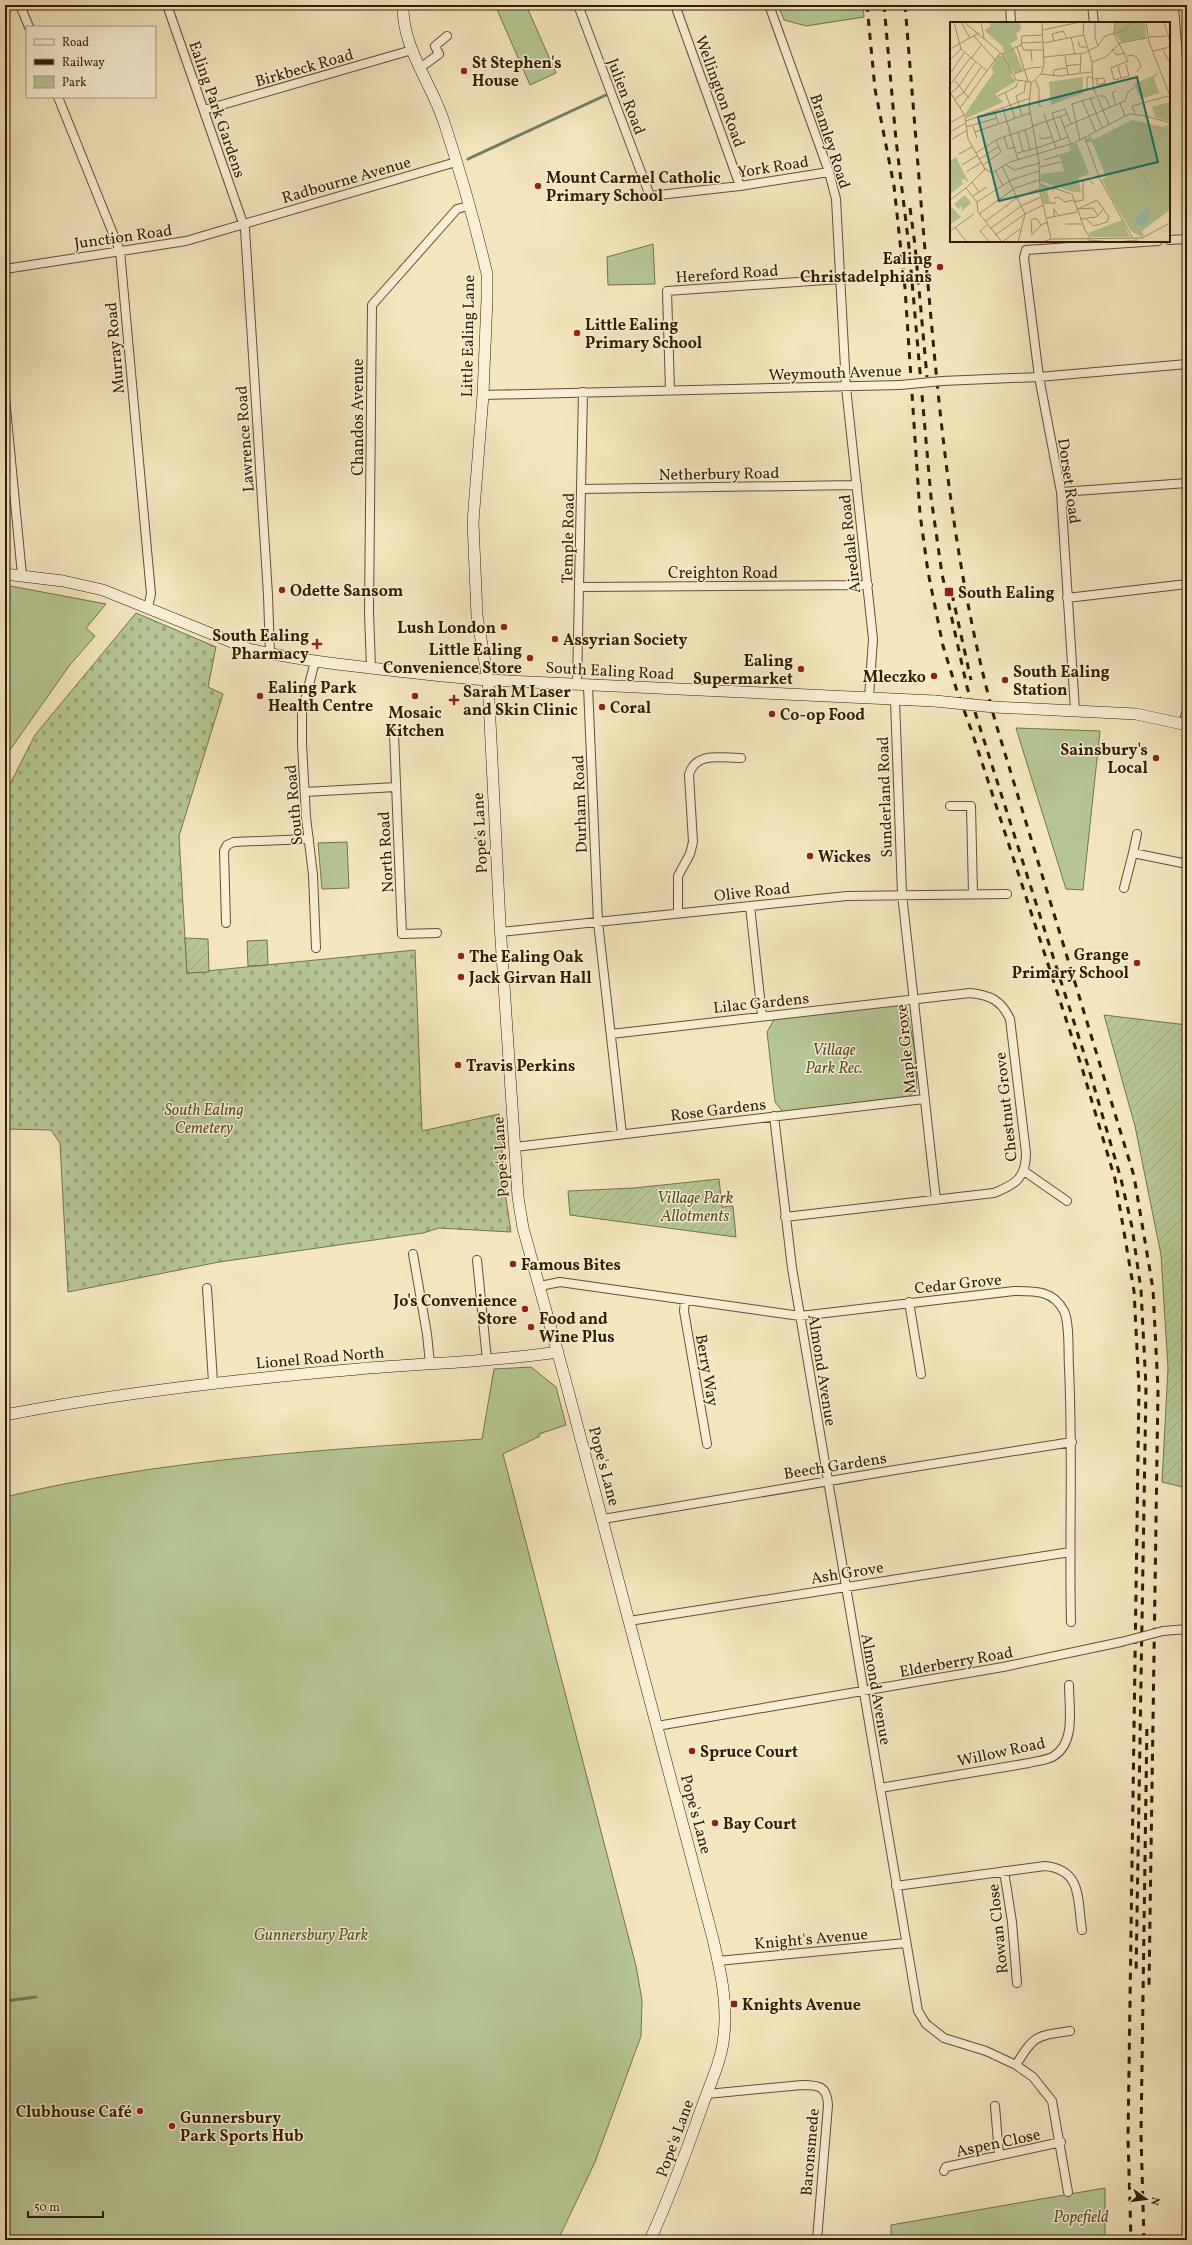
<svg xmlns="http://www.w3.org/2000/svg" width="1192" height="2245" font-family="Vollkorn,serif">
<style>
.cemetery{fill:url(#cemetery-stones);stroke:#75714a}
.park{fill:#b7c694;stroke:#75714a}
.garden{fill:url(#garden-furrows);stroke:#75714a}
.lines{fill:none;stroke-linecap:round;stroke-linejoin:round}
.stream{stroke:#727e67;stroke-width:3}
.street-casing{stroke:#634e2f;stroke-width:10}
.secondary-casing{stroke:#331c00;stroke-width:12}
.street{stroke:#f8efd4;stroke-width:8}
.secondary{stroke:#f8efd4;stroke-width:11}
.rail{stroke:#331c00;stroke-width:3;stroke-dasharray:7 7;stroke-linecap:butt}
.street-bridge-casing{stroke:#634e2f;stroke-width:10;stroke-linecap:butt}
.secondary-bridge-casing{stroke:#331c00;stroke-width:12;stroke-linecap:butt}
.street-bridge{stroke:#f8efd4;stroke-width:8}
.secondary-bridge{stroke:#f8efd4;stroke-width:11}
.poi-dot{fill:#8f2418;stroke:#f8efd4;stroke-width:1.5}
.labels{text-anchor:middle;stroke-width:3;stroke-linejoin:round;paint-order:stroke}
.poi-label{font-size:16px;font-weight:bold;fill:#331c00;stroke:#f8efd4;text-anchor:start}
.street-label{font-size:16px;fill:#331c00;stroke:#f8efd4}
.park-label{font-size:16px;font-style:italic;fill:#5b4f2c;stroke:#f8efd4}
.inset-river{fill:none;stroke:#9cc0ac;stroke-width:2}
.inset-road{fill:none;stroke:#a79571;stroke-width:1}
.view{fill:#0f766e;fill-opacity:0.15;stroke:#0f766e;stroke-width:2}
.inset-edge{fill:none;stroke:#331c00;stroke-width:2}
</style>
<defs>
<pattern id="cemetery-stones" width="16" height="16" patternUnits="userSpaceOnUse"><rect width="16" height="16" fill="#b7c694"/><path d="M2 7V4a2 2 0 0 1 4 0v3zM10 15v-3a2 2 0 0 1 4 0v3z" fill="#9eaa7e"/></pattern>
<pattern id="garden-furrows" width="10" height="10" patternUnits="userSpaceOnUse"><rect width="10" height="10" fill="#b7c694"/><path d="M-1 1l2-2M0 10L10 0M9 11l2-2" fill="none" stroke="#9eaa7e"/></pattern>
</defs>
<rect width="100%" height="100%" fill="#f4e6bd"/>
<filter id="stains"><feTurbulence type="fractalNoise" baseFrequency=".005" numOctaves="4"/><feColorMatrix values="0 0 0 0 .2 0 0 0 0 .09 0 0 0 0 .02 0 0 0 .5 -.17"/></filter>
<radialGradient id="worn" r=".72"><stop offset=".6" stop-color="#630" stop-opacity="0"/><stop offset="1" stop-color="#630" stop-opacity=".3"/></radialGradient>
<path class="cemetery" d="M136,613l80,34 -8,40 15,7 -44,142 8,137 228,-23 7,181 77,-17 7,85 5,33 -72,-4 -16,5 -204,29 -151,30 -8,-149 -9,-13 -46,-1v-335l30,-59z"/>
<path class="park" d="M495,5h31l30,68 -26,12z
M778,5h85l1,12 -58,9 -22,-6z
M653,244l2,40 -47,1 -1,-28z
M5,585l101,19 -20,24 9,8 -26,30 -64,91z
M1016,728l84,3 -17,159 -17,-1z
M347,842l2,46 -27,1 -4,-46z
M897,1004l10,6 8,41 2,38 -7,7 -127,16 -8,-10 -8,-70 8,-14z
M531,1367l25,20 10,38 -27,9 1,2 -37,18 133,512 6,34 -1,36 -46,126 -37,78h-553v-743c156,-38 318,-47 477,-58l12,-70z
M1105,2188v52h-214v-15z"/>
<path class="garden" d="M185,938l23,1 1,33 -22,1z
M267,940l1,25 -20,1 -1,-25z
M1104,1015l83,10v463l-25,-6 6,-114 -7,-113 -26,-129z
M719,1179l3,28 11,-1 3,31 -166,-22 -2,-24 66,-3z"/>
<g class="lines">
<path class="stream" d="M468,159l138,-64
M5,2001l31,-4"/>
<g class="street-casing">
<path id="street" d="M20,5l9,22
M167,5l78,224 23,366 2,59
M578,5l72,191 90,-10 89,-14
M675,5l65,181
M769,5l60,167 7,27 10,188 27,252 -4,59
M1010,5l1,18
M1092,5l2,18
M1183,5l4,54
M420,68l19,-14 -4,-8 12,-10
M58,97l62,154 31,343 -3,13
M204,110l208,-60
M1169,240l18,-1
M5,269l181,-28 270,-79
M942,381l97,-4 148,-13
M670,390l-3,-99 173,-12
M483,395l417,-10
M5,398l17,177
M582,489l275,-4
M1061,492l126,-9
M579,587l289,-2
M1067,598l120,-14
M315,661l-13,51v32l4,73 7,58 3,73
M371,668l-2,-56 3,-307 85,-96 11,-3
M577,685l6,-293
M588,686l10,236 24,212
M895,700l7,194 34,306
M1075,710l-14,-218 -22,-115 -15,-119 2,-8 132,-9
M1183,724l4,-14
M394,734l8,200 35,-1
M305,792l91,-5
M950,806h21l2,88
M1133,853l4,-19
M1124,888l9,-35 54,11
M750,906l12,110
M678,913v-37l12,-22 3,-12 -4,-67c6,-24 33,-17 52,-17
M226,923l-2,-72 3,-6 7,-3 75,-3
M500,932l347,-36 160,-2
M611,1034l359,-41c20,2 31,7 40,26l16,134c0,25 -10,31 -32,40l-209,24
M774,1116l18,152 126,743 8,13 18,14 42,13 30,14 17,12 19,24 16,91
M515,1147l409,-48
M1024,1171l43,30
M413,1254l14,80 3,30
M477,1260l10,100
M540,1286l20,-4 240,34 214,-25c21,0 39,-1 50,20 6,13 4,42 5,57 4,85 0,169 2,254
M207,1288l6,94
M685,1300l-1,11 23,133
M909,1302l12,72
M603,1519l292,-49 177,-28
M629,1621l441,-69
M1163,1631l24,-2
M657,1726l346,-59 118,-25
M880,1788l149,-25c8,-2 19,-3 25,-7 22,-14 15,-48 15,-71
M1004,1871l8,51 5,61
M896,1886l149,-20c38,4 32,34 37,64
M718,1961l188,-18
M1016,2065c18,-30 20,-29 54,-34
M707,2094l95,-9c17,0 25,1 26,20l-11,135
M995,2106l4,49
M944,2171l2,-4 115,-25"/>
</g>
<g class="secondary-casing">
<path id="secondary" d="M403,5c-1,43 28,77 41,117 16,49 31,101 43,152v25l-4,96 -10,127 4,94 11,64 12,244 18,273 5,31 42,151 148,560c7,31 15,63 11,96 -2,24 -13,47 -21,69 -16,46 -33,92 -53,136
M5,574l58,7 40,9 146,59c29,7 58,11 88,15 50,6 100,12 151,16l447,21
M994,707l142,7 51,11
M5,1415c117,-23 235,-36 354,-46 66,-6 133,-7 199,-17"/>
</g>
<use href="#street" class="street"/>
<use href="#secondary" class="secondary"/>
<path class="rail" d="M867,5l8,84 19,97 11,102 15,226 8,58 15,74 14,45 15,41 110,336 33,111 19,112 5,96 -11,751 3,102
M884,5l12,135 13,107 22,250 11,77 25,113 121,379 33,113 11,48 9,63 5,97 -10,588
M905,5c9,108 17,216 27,324 12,133 28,266 64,395l138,452 19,113 5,100 -9,597
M910,208l5,37 12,132
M952,594l19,86
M1144,2240l-3,-105 6,-413"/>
<g class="street-bridge-casing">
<path id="street-bridge" d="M900,385l42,-4
M1121,1642l42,-11"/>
</g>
<g class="secondary-bridge-casing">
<path id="secondary-bridge" d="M935,701l59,6"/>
</g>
<use href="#street-bridge" class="street-bridge"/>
<use href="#secondary-bridge" class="secondary-bridge"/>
</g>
<g class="poi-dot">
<circle cx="464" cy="71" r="4"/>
<circle cx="538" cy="186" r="4"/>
<circle cx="940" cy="267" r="4"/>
<circle cx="577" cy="333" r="4"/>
<circle cx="282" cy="590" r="4"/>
<rect x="944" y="587" width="10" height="10" rx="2"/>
<circle cx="504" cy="627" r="4"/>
<circle cx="555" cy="639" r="4"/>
<path d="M315 638h4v4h4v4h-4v4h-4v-4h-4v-4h4z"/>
<circle cx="530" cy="658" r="4"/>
<circle cx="801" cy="669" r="4"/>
<circle cx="934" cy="676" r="4"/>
<circle cx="1005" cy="680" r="4"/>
<circle cx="260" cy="696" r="4"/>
<circle cx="415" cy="696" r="4"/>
<path d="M452 694h4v4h4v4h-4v4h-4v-4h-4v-4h4z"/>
<circle cx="602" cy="707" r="4"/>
<circle cx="772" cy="714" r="4"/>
<circle cx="1156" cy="758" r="4"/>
<circle cx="810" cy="856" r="4"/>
<circle cx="461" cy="956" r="4"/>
<circle cx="1137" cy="963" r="4"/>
<circle cx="461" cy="977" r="4"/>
<circle cx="458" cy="1065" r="4"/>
<circle cx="513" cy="1264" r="4"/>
<circle cx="525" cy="1309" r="4"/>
<circle cx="531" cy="1327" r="4"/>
<circle cx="692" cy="1751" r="4"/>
<circle cx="715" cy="1823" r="4"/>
<rect x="730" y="2000" width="8" height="8" rx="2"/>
<circle cx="140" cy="2111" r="4"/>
<circle cx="172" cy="2126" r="4"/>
</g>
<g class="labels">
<g class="poi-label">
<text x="472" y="68">St Stephen's<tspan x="472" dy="18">House</tspan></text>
<text x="546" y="183">Mount Carmel Catholic<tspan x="546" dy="18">Primary School</tspan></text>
<text x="932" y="264" text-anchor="end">Ealing<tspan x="932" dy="18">Christadelphians</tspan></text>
<text x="585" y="330">Little Ealing<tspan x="585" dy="18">Primary School</tspan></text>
<text x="290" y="596">Odette Sansom</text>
<text x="958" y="598">South Ealing</text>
<text x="496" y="633" text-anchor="end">Lush London</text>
<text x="309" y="641" text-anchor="end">South Ealing<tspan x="309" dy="18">Pharmacy</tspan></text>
<text x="563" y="645">Assyrian Society</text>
<text x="522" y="655" text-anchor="end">Little Ealing<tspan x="522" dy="18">Convenience Store</tspan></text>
<text x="793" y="666" text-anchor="end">Ealing<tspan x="793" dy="18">Supermarket</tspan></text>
<text x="1013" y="677">South Ealing<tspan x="1013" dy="18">Station</tspan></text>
<text x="926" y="682" text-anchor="end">Mleczko</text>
<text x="268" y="693">Ealing Park<tspan x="268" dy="18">Health Centre</tspan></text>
<text x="463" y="697">Sarah M Laser<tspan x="463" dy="18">and Skin Clinic</tspan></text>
<text x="610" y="713">Coral</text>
<text x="415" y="718" text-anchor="middle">Mosaic<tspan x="415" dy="18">Kitchen</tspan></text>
<text x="780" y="720">Co-op Food</text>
<text x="1148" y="755" text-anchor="end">Sainsbury's<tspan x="1148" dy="18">Local</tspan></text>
<text x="818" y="862">Wickes</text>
<text x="1129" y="960" text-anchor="end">Grange<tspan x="1129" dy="18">Primary School</tspan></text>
<text x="469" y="962">The Ealing Oak</text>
<text x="469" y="983">Jack Girvan Hall</text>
<text x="466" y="1071">Travis Perkins</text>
<text x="521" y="1270">Famous Bites</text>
<text x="517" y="1306" text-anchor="end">Jo's Convenience<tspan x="517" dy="18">Store</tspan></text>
<text x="539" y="1324">Food and<tspan x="539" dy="18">Wine Plus</tspan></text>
<text x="700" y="1757">Spruce Court</text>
<text x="723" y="1829">Bay Court</text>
<text x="742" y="2010">Knights Avenue</text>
<text x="132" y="2117" text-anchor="end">Clubhouse Café</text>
<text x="180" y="2123">Gunnersbury<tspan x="180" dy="18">Park Sports Hub</tspan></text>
</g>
<g class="street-label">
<text transform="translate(304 67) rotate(-16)" y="6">Birkbeck Road</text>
<text transform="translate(721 91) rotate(70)" y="6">Wellington Road</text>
<text transform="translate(627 96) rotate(69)" y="6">Julien Road</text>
<text transform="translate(218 109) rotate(71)" y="6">Ealing Park Gardens</text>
<text transform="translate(831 141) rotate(72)" y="6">Bramley Road</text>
<text transform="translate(773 166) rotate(-9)" y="6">York Road</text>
<text transform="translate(346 179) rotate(-16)" y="6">Radbourne Avenue</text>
<text transform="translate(123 236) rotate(-8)" y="6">Junction Road</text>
<text transform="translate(727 273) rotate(-4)" y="6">Hereford Road</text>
<text transform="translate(467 336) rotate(-89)" y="6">Little Ealing Lane</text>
<text transform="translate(114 348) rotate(-95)" y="6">Murray Road</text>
<text transform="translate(835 372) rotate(-2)" y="6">Weymouth Avenue</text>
<text transform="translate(357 417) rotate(-90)" y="6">Chandos Avenue</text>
<text transform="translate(244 439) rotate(-94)" y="6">Lawrence Road</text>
<text transform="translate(719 473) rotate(-1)" y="6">Netherbury Road</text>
<text transform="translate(1070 481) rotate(82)" y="6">Dorset Road</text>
<text transform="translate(567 538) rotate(-89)" y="6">Temple Road</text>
<text transform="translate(849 544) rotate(-96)" y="6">Airedale Road</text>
<text x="723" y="578">Creighton Road</text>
<text transform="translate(610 670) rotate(3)" y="6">South Ealing Road</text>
<text transform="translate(884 797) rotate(-92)" y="6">Sunderland Road</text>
<text transform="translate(579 804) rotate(-92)" y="6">Durham Road</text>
<text transform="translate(293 805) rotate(-95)" y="6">South Road</text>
<text transform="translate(479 833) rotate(-93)" y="6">Pope's Lane</text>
<text transform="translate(385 852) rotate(-93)" y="6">North Road</text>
<text transform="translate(752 891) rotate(-6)" y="6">Olive Road</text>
<text transform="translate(761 1002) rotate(-6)" y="6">Lilac Gardens</text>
<text transform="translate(905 1049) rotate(-96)" y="6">Maple Grove</text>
<text transform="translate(1005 1107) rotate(-96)" y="6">Chestnut Grove</text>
<text transform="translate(718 1109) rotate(-7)" y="6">Rose Gardens</text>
<text transform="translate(500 1157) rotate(-94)" y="6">Pope's Lane</text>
<text transform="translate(958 1283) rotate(-6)" y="6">Cedar Grove</text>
<text transform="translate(320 1357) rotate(-5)" y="6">Lionel Road North</text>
<text transform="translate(708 1370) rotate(80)" y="6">Berry Way</text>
<text transform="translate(823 1370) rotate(81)" y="6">Almond Avenue</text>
<text transform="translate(835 1465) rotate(-9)" y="6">Beech Gardens</text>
<text transform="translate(605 1466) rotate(75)" y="6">Pope's Lane</text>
<text transform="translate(847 1572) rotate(-9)" y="6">Ash Grove</text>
<text transform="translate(956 1661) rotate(-10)" y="6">Elderberry Road</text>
<text transform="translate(877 1689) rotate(80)" y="6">Almond Avenue</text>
<text transform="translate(1001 1751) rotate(-12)" y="6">Willow Road</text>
<text transform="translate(697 1814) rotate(75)" y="6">Pope's Lane</text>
<text transform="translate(997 1929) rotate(-96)" y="6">Rowan Close</text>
<text transform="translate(811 1938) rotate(-5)" y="6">Knight's Avenue</text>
<text transform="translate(674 2138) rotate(-70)" y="6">Pope's Lane</text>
<text transform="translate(998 2142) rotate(-12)" y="6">Aspen Close</text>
<text transform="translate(809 2152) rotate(-85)" y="6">Baronsmede</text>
</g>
<g class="park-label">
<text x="834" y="1055">Village<tspan x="834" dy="18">Park Rec.</tspan></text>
<text x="204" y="1115">South Ealing<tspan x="204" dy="18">Cemetery</tspan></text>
<text x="695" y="1203">Village Park<tspan x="695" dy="18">Allotments</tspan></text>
<text x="311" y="1940">Gunnersbury Park</text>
<text x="1081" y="2222">Popefield</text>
</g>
</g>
<g transform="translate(950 22)">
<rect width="220" height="220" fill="#f4e6bd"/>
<path d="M127,121l12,31 -11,4 3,14h-8l-33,-11 1,-7 23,-3 -5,-16 12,-4 -2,-5z" fill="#b7c694"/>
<path d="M39,0h31l1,7 -5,5 2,5 -8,5 3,4 -8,4 -3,-2 2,-2 -20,-18 7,-4zM165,0h30l1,16 -25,4 -6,-8zM64,27l9,21 -8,4 -5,-7 2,11 4,3 -21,13 8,8 -36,16 -2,-4 29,-42 -3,-4 8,-13 5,2 6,9 -7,-12zM209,51l-5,5 5,15 -18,6 -7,-15zM220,80v20l-15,-5 -3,-10zM182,98l32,7 6,-3v86l-28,21 2,5 -3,1 -10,-6 -20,-34 -9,-18 4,-2 -14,-35h-5l-1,-2 4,-4 3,4zM6,135l13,26 -5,-4 -3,1 2,4 -13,10v-33zM90,161l13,5 -6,3 3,11h-7zM15,173l6,8 -10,9 1,-6 -4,3 -4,-5zM1,184l10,11 -10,7 -1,-1zM172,198l8,17h-39l-3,-4z" fill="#b7c694"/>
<path d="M133,55v16l-32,12 -2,-23z" fill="#b7c694"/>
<path d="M196,186l3,2 1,9 -6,6h-9l-1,-3z" fill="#9cc0ac"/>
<path class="inset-river" d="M193,151l6,13"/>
<path class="inset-road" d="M4,0l7,27 26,22M11,0l9,16M14,0l38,32 14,26 15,2M31,0l3,16M92,0l2,43 -2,8 -11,10 -2,23 10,55 1,31 11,47M134,0l-1,11 9,29 1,25 16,37M145,0v15l3,9M196,0l3,20 21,54M214,0l6,20M93,8l37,-8M164,12l14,27 -17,7 3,12 15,-4 -3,-12M164,12l1,-12M24,14l21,24M121,15l4,18M199,15l18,-1M104,19l-2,-7 11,-3 4,7M128,19l2,6h6M71,21l22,-1M94,21l39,-8M71,23l1,-9 21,-1M71,23l3,5h20M67,25l11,34M0,27l29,-16M162,27l5,6 8,-2M81,28l1,12M213,28l6,12M203,29l17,-4M52,32l19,-9M115,34l3,19M177,34l6,-1 5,4 3,7 -4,6M94,35l40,-4 14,-7 7,-10 20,-6 8,-8M21,37l10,-14M0,38l11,-11M142,40l14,-5 14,-14 27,-5M116,44l15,-2M168,44l3,12M130,51l1,-19M0,52l14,-21M64,52l16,-6 12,-1M90,52l19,2 33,-4M103,54l1,-6 12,-2M142,57l12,-1 1,5 -8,2v-6M85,58l4,9v17h3M5,59l14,17M0,63l20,-27M137,67v-12h5M166,69l-4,2 4,12M0,70l15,24 3,23 17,30M55,70l10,26M1,71l8,-7 16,-24M48,74l18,-9 2,-5M149,74h6l5,11M140,76l12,30M5,77l9,-7 17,-25M132,78l14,32M170,81l5,13M10,86l40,-55M53,86l15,52M44,90l5,12 31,-11M94,92l12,34M185,92l-3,-8 36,-10 2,3M72,93l-6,-19 8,-4 2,-11M110,94l11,29M16,99l64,-23M0,101l14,-8M23,104l4,12M83,104l34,-12M16,105l31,-9M114,105l61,-26 3,-9 7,-5M75,107l5,21M0,110l16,-9M25,110l23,-8M68,110l5,19M89,113l2,4 10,-2M54,115l4,12 7,-2M135,116l14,39 33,60M2,117l14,-8M111,118l-9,-27 13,-4 6,15M130,118l-8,-36 23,-7M87,126l31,-11M26,131l22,-14 35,-12M67,131l20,-5M9,132l13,-7M30,137l19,-13M94,138l14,-4 -1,-2M55,142l9,6 26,-7M12,143l16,-10M33,143l18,-13 -5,-12M52,144l23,48 18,-9M90,145l20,-5M35,147l7,4 18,-11 64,-19 55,-29 17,2 24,7M35,147l-19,19 11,14 1,10 24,30M45,149l8,14M16,150l16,-10M22,160l7,10M102,169l2,-3 17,6M122,172l13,36 5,8M23,174l14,-9M104,176l4,-1 7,5 8,-2M0,178l16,-12M27,180l34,-22 28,-9M123,180l10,-2v-19l6,-2 4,5M93,181h13M129,187l14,-1 5,8M126,188l21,-10 12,17 -2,5 -13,4 -8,-7M29,192l36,-26 24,-8M104,194v-7l4,6M97,196l30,-6M130,197l16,-2 8,-8M36,199l32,-24 21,-8M116,202h16M37,203l-7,6 10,11M91,203l-5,-7 -5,2 1,15 9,-10 7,-3M5,205l11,14M40,207l31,-23 20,-9M0,209l24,-17M45,213l30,-21M137,218l16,1M52,220l18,-13M68,220l7,-28M93,220l8,-3 91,-1 28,-15M166,220l22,-2"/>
<path class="view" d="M187,55l21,85 -159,39 -21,-84z"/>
<rect width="220" height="220" class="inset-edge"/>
</g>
<rect width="1192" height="2245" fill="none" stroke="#f4e6bd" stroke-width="20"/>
<rect x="6" y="6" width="1180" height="2233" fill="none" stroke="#331c00" stroke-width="2"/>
<rect x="10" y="10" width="1172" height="2225" fill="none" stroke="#331c00"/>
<rect x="26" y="26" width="130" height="72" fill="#f8efd4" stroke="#a99b7f"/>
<rect x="34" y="39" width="20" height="6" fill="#f8efd4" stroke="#a99b7f"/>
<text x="62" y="46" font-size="12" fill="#331c00">Road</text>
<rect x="34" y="59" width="20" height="6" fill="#331c00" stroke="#a99b7f"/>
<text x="62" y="66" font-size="12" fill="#331c00">Railway</text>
<rect x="34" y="76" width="20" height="12" fill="#b7c694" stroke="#a99b7f"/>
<text x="62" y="86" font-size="12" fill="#331c00">Park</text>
<g transform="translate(1146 2199) rotate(104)" stroke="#f8efd4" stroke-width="3" paint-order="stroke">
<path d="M0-3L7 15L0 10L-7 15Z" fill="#331c00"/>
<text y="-6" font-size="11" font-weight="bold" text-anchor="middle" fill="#331c00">N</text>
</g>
<path d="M28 2211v6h75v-6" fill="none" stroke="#331c00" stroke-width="2"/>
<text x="34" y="2211" font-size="12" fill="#331c00" stroke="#f8efd4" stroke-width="3" paint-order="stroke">50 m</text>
<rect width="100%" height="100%" filter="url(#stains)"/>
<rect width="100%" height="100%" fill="url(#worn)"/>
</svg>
